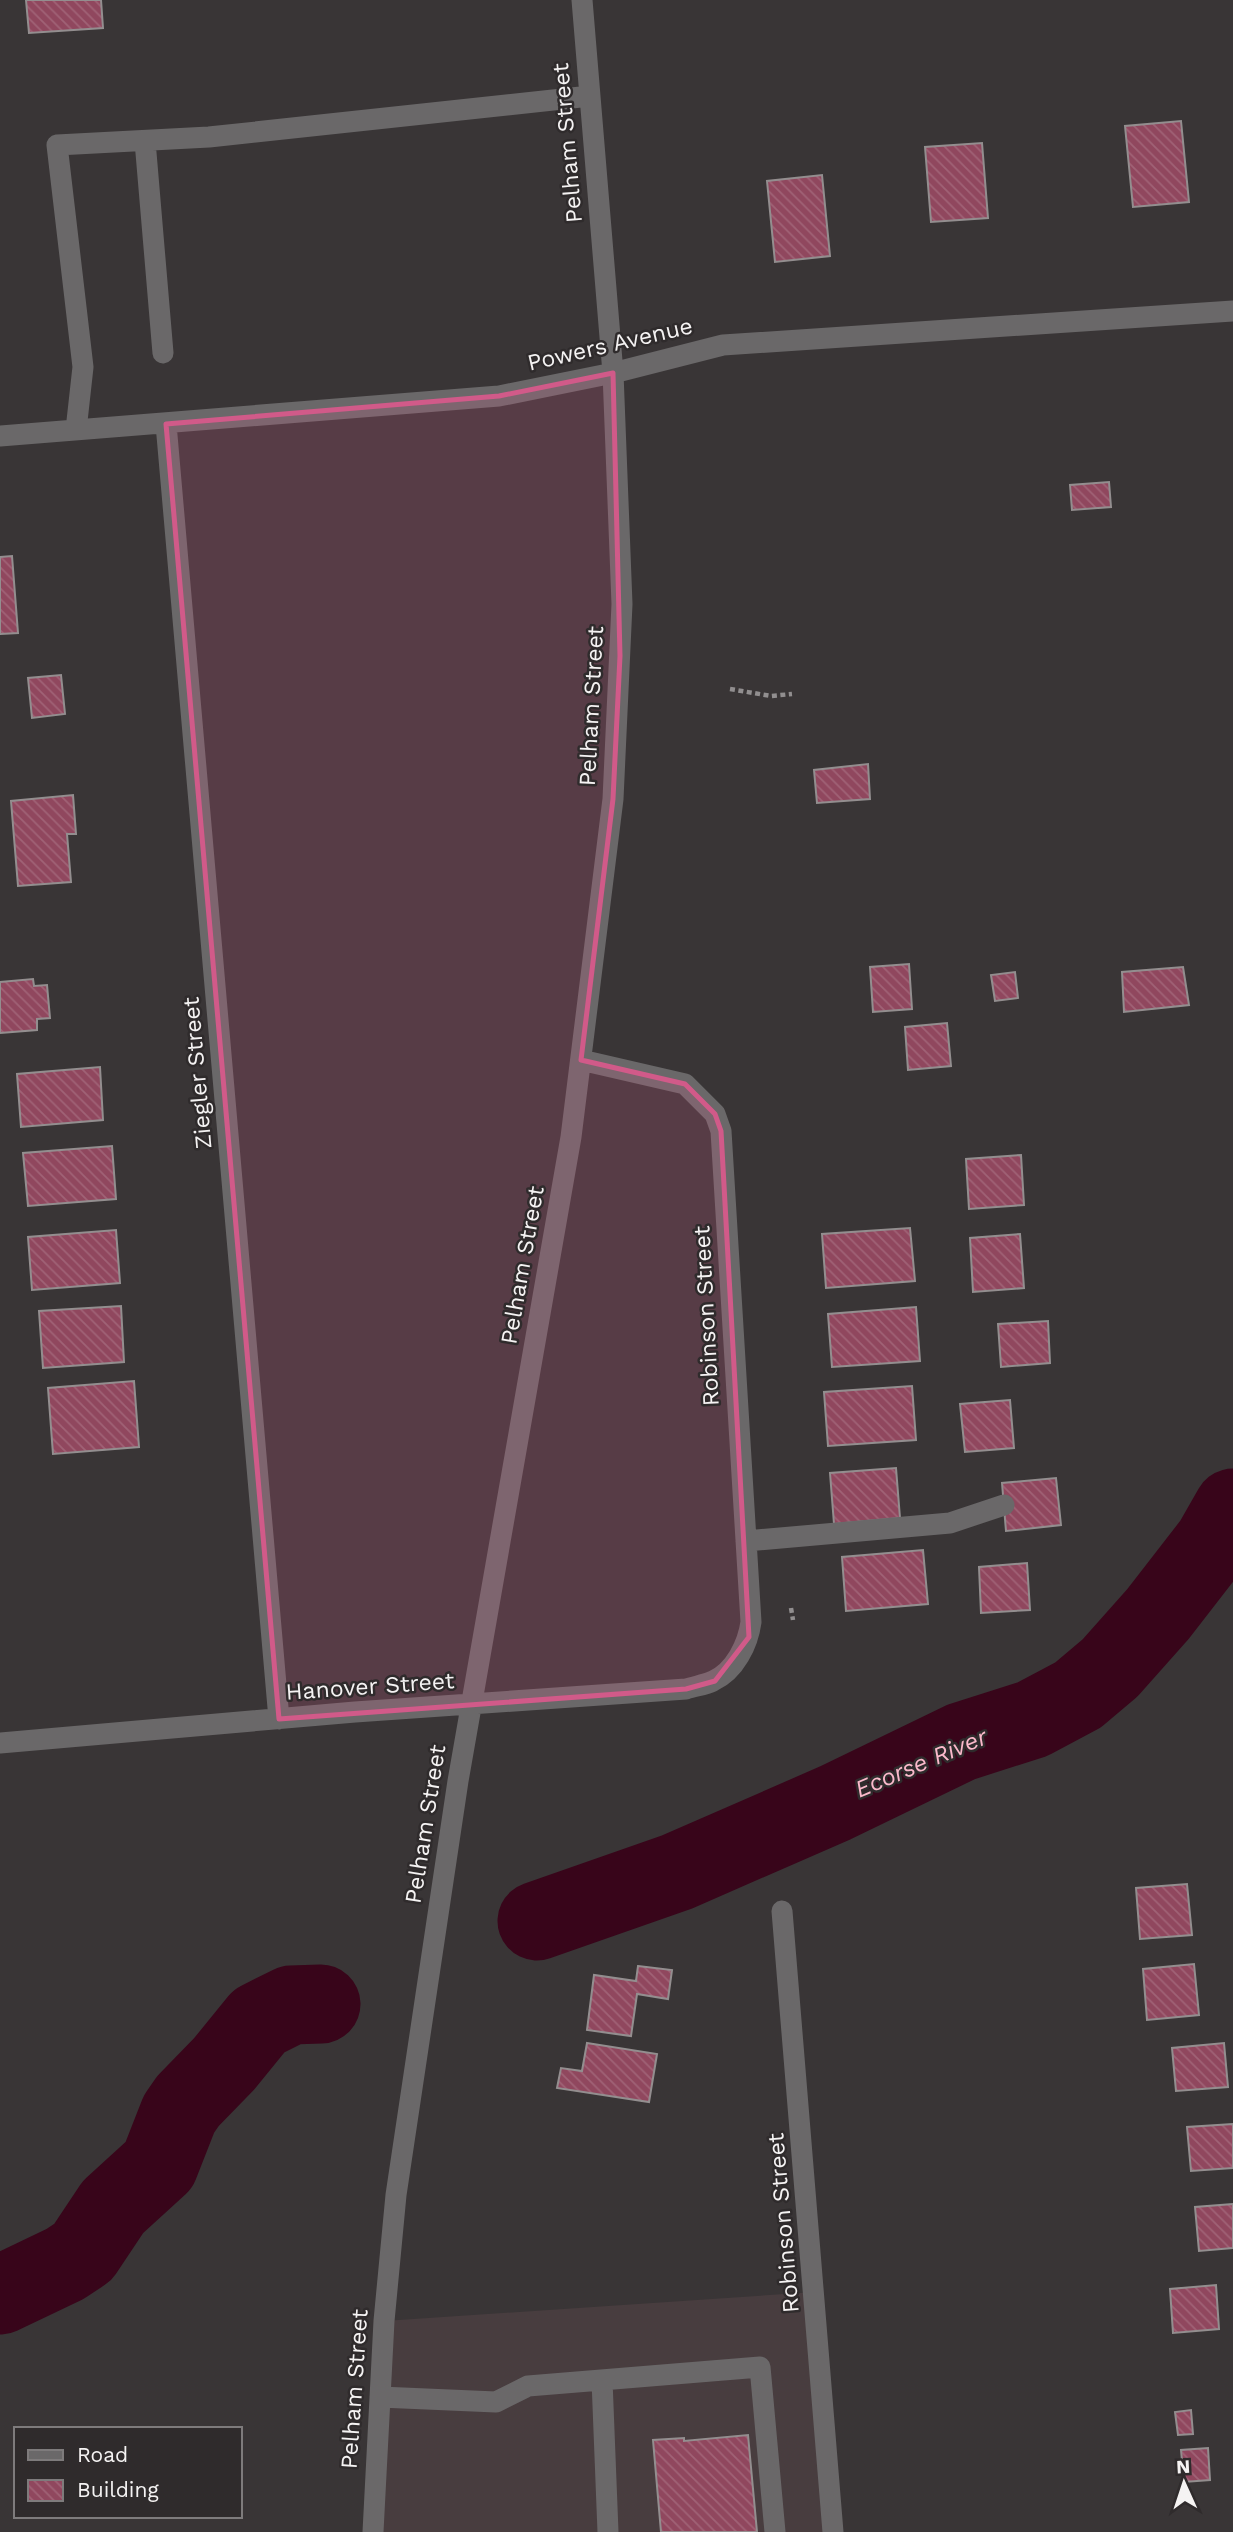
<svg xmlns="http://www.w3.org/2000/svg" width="1233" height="2532" font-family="'Work Sans',sans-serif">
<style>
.built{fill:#483d3f}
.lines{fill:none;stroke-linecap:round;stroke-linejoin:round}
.river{stroke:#38051a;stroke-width:79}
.building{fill:url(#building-back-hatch);stroke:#938e8f;stroke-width:2}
.path{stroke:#918e8f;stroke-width:4.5;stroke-dasharray:5 3.5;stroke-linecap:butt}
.minor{stroke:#6a6869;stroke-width:21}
.marked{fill:#d15a89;fill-opacity:0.2;stroke:#d15a89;stroke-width:5;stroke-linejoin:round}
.labels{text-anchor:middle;stroke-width:5;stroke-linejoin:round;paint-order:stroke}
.street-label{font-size:23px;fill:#f5f3f3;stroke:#2f2b2c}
.water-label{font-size:24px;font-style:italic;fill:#fbb9cb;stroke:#2f2b2c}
</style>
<defs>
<pattern id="building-back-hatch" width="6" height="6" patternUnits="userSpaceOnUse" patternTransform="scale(1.75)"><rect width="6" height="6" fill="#90475e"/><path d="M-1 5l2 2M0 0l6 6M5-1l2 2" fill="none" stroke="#a06276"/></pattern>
</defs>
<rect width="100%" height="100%" fill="#393536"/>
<path class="built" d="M815,2292l18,240h-454l5,-211z"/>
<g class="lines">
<path class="river" d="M537,1921l140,-49 158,-69 126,-61 72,-23 45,-24 32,-27 48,-54 55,-71 20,-35
M0,2295l65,-31 18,-12 30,-45 46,-42 20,-51 9,-13 36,-37 35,-43 32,-16 30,-1"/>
</g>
<path class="building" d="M26,0h75l2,28 -74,5z
M1181,121l8,81 -56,5 -8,-81z
M982,143l6,75 -57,4 -6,-75z
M822,175l8,81 -55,6 -8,-81z
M1109,482l2,25 -39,3 -2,-25z
M12,556l6,77 -18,1v-77z
M61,675l4,39 -33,4 -4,-40z
M868,764l2,35 -53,4 -3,-33z
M73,795l3,39h-9l4,48 -53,4 -7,-85z
M909,964l3,45 -39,3 -3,-45z
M1183,967l6,38 -65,7 -2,-40z
M1015,972l3,26 -23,3 -4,-26z
M33,979l1,7 13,-1 3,33 -13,1v11l-37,3v-51z
M947,1023l4,43 -43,4 -3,-43z
M100,1067l3,53 -82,7 -4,-53z
M112,1146l4,53 -88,7 -5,-53z
M1021,1155l3,50 -55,4 -3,-50z
M910,1228l5,53 -89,7 -4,-54z
M116,1230l4,53 -88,7 -4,-53z
M1020,1234l4,54 -51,4 -3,-54z
M121,1306l3,56 -81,6 -4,-57z
M916,1307l4,54 -88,6 -4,-53z
M1048,1321l2,42 -49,4 -3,-43z
M134,1381l5,66 -86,7 -5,-66z
M912,1386l4,54 -88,6 -4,-54z
M1010,1400l4,48 -49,4 -5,-48z
M896,1468l4,50 -66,6 -4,-51z
M1056,1478l5,47 -55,6 -4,-48z
M923,1550l5,54 -82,7 -4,-54z
M1027,1563l3,47 -49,3 -2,-46z
M1187,1884l5,51 -52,4 -4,-51z
M1194,1964l5,51 -52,5 -4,-51z
M638,1966l34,4 -4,29 -31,-5 -6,42 -44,-6 7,-55 42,6z
M587,2043l70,11 -8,48 -92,-14 4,-20 21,3z
M1224,2043l4,44 -52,4 -4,-43z
M1233,2124v44l-42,3 -4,-44z
M1233,2204v44l-34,3 -4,-44z
M1216,2285l3,44 -46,4 -3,-44z
M1191,2410l2,24 -15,1 -3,-23z
M748,2435l9,97h-96l-8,-92 31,-2v3z
M1208,2448l2,32 -26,2 -3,-32z"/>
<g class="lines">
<path class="path" d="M730,689l41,7 21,-2
M791,1608l2,12"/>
<path class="minor" d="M145,141l18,212
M166,424l113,1295
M76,430l7,-63 -26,-222 152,-8 381,-41
M0,436l499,-40 114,-23 110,-28 510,-34
M746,1541l204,-18 54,-18
M0,1743l355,-31 331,-23c9,-3 19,-4 27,-8 22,-10 35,-37 38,-59l-30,-491 -6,-17 -30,-30 -104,-24
M782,1911l51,621
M602,2380l6,152
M380,2397l116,5 32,-16 232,-19 15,165
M373,2532l11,-211 12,-126 62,-414 113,-644 42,-338 9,-195 -9,-231 -31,-373"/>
</g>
<path class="marked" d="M613,373l7,283 -7,143 -32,261 104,24 30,30 6,17 28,506 -34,44 -29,8 -407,30 -113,-1295 333,-28z"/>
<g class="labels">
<g class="street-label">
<text transform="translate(567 143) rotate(-95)" y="8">Pelham Street</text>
<text transform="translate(610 344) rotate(-13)" y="8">Powers Avenue</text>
<text transform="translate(591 706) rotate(-87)" y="8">Pelham Street</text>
<text transform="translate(197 1073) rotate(-95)" y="8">Ziegler Street</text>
<text transform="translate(522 1265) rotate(-80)" y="8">Pelham Street</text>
<text transform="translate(706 1316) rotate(-93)" y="8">Robinson Street</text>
<text transform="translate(370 1686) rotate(-4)" y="8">Hanover Street</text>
<text transform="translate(425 1824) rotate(-81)" y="8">Pelham Street</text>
<text transform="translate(783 2223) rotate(-95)" y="8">Robinson Street</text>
<text transform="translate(354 2389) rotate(-86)" y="8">Pelham Street</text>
</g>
<g class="water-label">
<text transform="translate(921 1763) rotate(-23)" y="8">Ecorse River</text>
</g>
</g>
<rect x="14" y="2427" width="228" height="91" fill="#2f2b2c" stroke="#7e7b7c" stroke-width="2"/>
<rect x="28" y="2450" width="35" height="10" fill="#6a6869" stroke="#7e7b7c" stroke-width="2"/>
<text x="77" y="2462" font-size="21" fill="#f5f3f3">Road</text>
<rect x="28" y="2480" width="35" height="21" fill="url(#building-back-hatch)" stroke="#7e7b7c" stroke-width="2"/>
<text x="77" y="2497" font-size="21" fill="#f5f3f3">Building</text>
<g transform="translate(1184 2483) rotate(357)" stroke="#2f2b2c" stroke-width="5" paint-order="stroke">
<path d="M0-5L12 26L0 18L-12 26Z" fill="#f5f3f3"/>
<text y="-10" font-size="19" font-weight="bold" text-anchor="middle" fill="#f5f3f3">N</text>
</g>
</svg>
